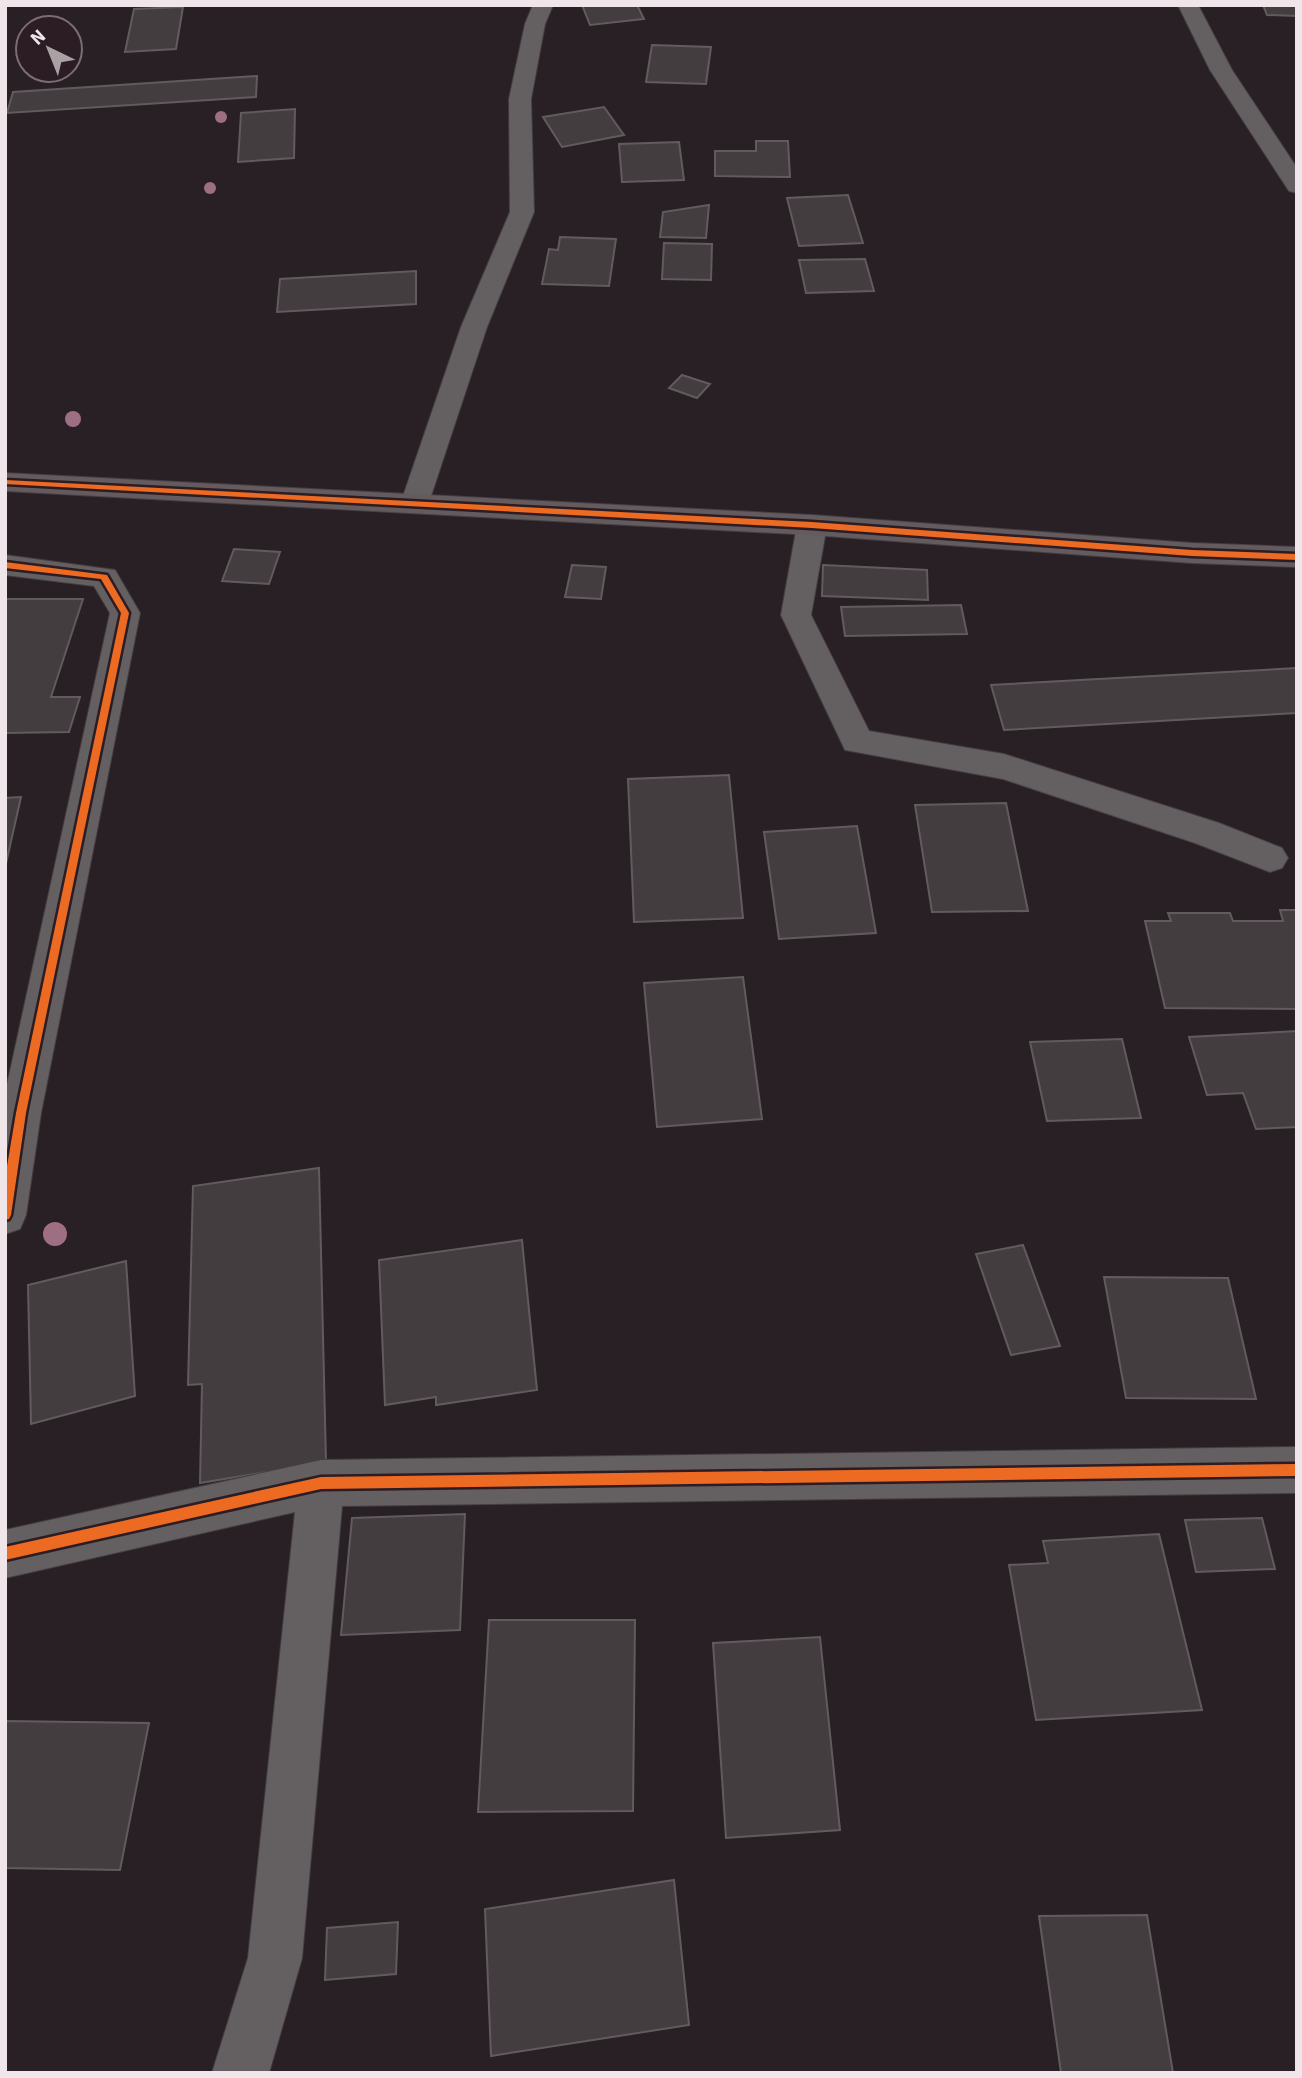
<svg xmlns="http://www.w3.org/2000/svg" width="1302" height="2078" font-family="'Source Sans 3',sans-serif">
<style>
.building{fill:#443d40;stroke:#625b5e;stroke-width:2}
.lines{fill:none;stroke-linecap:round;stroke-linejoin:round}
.street-casing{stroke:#453e41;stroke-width:2}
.secondary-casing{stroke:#453e41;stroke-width:2}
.street{fill:#645f61;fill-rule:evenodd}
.secondary{fill:#645b5f;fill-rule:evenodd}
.cycleway-casing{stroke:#2b1d23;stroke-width:5}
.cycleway{fill:#ed6a23;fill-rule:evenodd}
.tree{fill:#9e6f82}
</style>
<rect width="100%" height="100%" fill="#282024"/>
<path class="building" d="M582,5h55l7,14 -54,6z
M1263,5h34v11l-30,-1z
M183,7l-7,42 -51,3 9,-43z
M652,45l59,2 -5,37 -60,-2z
M257,76l-1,21 -249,16 6,-21z
M604,107l20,28 -62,12 -19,-30z
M295,109l-1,49 -56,4 3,-49z
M756,141h32l2,36 -75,-1v-25h41z
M679,142l5,38 -62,2 -3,-38z
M848,195l15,48 -64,3 -12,-48z
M709,205l-3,33 -46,-1 3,-25z
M560,237l56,2 -7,47 -67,-2 7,-35 9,1z
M664,243l48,1 -1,36 -49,-1z
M865,259l9,32 -68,2 -7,-33z
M416,271v33l-139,8 3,-33z
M682,375l28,9 -13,14 -28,-10z
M234,549l46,3 -11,32 -47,-3z
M572,565l34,2 -5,32 -36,-2z
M823,565l104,5 1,30 -106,-4z
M5,599h78l-32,98h29l-11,35 -64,1z
M961,605l6,29 -122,2 -4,-29z
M1297,668v45l-293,17 -13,-45z
M729,775l14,143 -109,4 -6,-143z
M21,797l-16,71v-70z
M1006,803l22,108 -96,1 -17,-107z
M857,826l19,107 -97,6 -15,-107z
M1280,910h17v99l-132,-1 -20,-87h26l-3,-8h62l3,8h50z
M743,977l19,142 -105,8 -13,-144z
M1297,1031v96l-41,2 -13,-36 -36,2 -18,-58z
M1122,1039l19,79 -94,3 -17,-79z
M319,1168l7,294 -126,21 2,-99 -14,1 5,-199z
M522,1240l15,150 -101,15v-8l-51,8 -6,-145z
M1023,1245l37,101 -49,9 -35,-101z
M126,1261l9,135 -104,28 -3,-139z
M1104,1277l124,1 28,121 -130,-1z
M465,1514l-5,116 -119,5 11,-117z
M1262,1518l13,51 -79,3 -11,-52z
M1159,1534l43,176 -166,10 -27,-155 39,-2 -5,-22z
M489,1620h146l-2,191 -155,1z
M820,1637l20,193 -114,8 -13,-195z
M5,1721l144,2 -29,147 -115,-2z
M674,1880l15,145 -198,31 -6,-147z
M1147,1915l26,158h-112l-22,-157z
M398,1922l-2,52 -71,6 2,-52z"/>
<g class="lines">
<g class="street-casing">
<path id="street" d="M533,5h20l-8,19 -14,75 3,113 -47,115 -58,175 -4,7 -10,2 -10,-2 -4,-7 60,-175 49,-115 -1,-113 16,-75z
M1178,5h20l34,65 65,98v25l-8,-2 -79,-121z
M812,515l10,3 5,7 -16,90 58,116 135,23 215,69 63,25 6,10 -6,10 -12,4 -75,-29 -192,-64 -158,-29 -64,-135 16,-90 5,-7z
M5,555l110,15 25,43 -99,500 -15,102 -6,14 -15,5v-140l105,-481 -16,-27 -89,-11z
M1297,1447v46l-955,13 -40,452 -33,115h-57l36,-115 47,-446 -290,66v-48l316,-70z"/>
</g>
<g class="secondary-casing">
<path id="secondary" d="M5,473l807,42 380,28 105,4v20l-105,-4 -380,-28 -807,-44z"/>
</g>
<use href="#street" class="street"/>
<use href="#secondary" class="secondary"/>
<g class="cycleway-casing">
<path id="cycleway" d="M5,480l807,42 380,28 105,4v6l-105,-4 -380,-28 -807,-44z
M5,562l102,13 22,38 -103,500 -15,102 -2,4 -4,1v-42l11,-65 105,-500 -20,-34 -96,-11z
M1297,1464v12l-976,13 -316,71v-13l316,-70z"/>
</g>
<use href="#cycleway" class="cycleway"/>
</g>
<g class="tree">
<circle cx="221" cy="117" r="6"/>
<circle cx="210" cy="188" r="6"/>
<circle cx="73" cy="419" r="8"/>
<circle cx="55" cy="1234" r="12"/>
</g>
<rect width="1302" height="2078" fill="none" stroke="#f0e6ea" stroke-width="14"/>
<g transform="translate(49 49) rotate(317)"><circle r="33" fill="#2b1d23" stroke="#7a6d73" stroke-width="2"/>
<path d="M0-5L12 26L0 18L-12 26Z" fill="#aaa1a5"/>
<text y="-10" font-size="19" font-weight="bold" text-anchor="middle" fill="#f0e6ea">N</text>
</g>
</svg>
